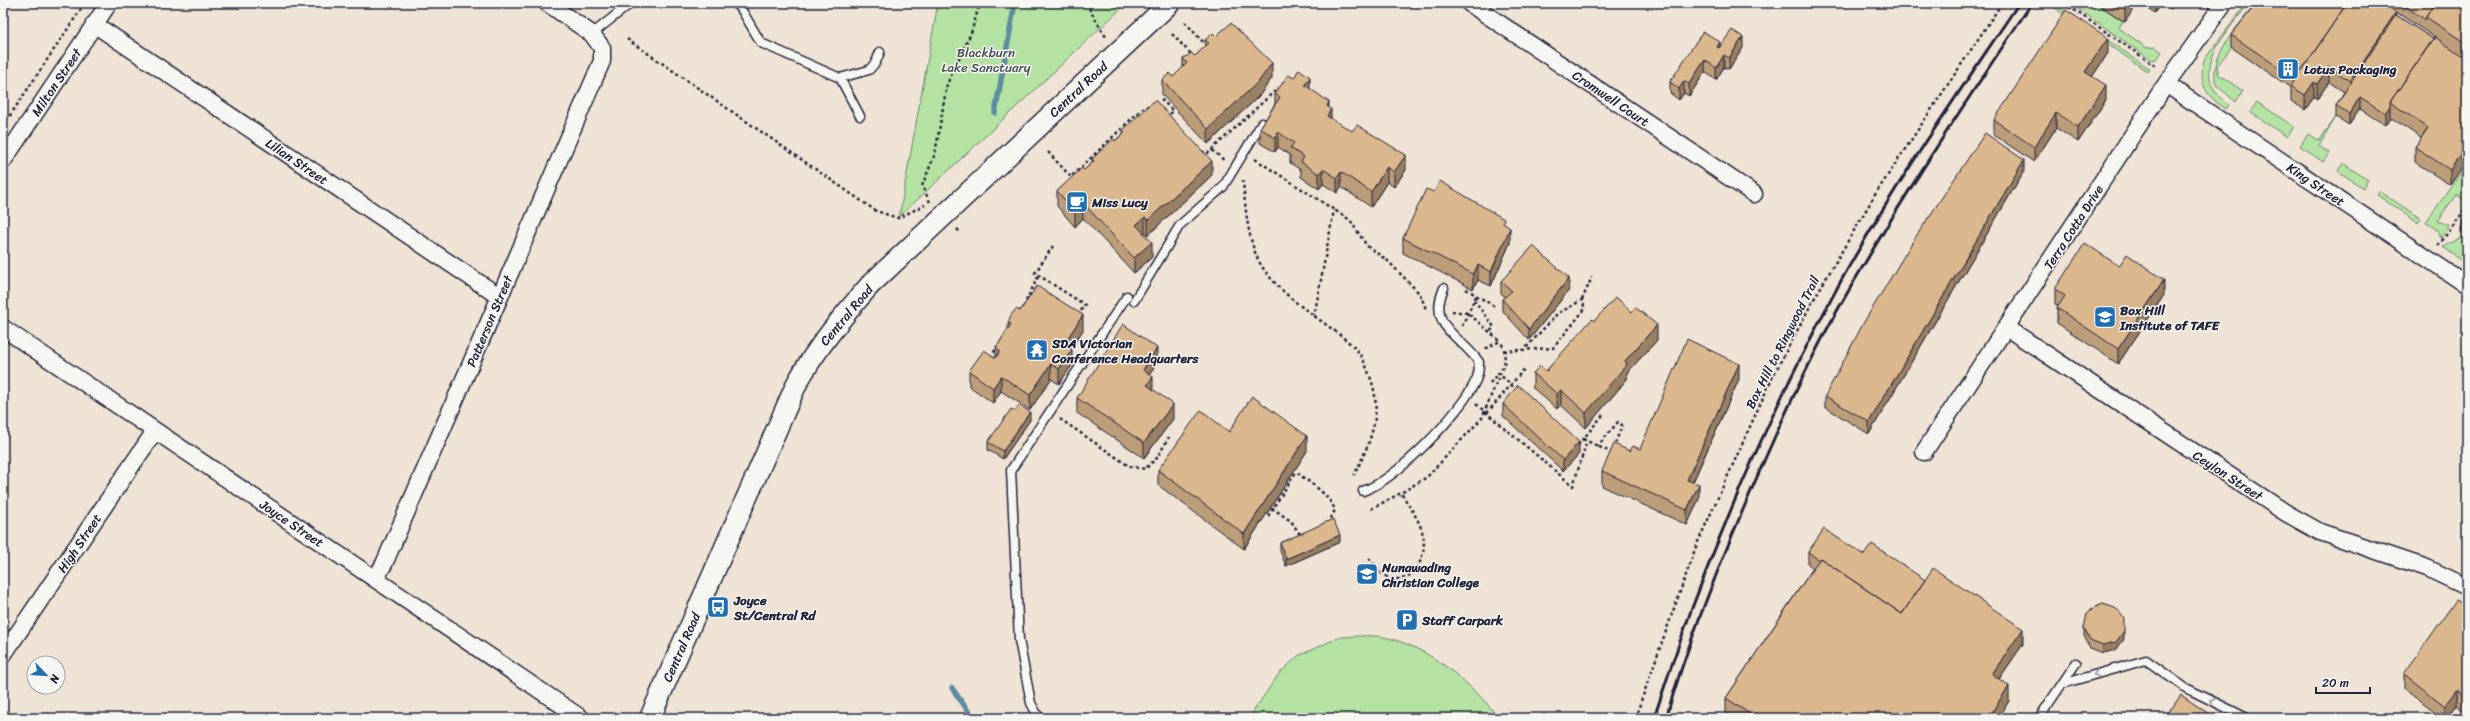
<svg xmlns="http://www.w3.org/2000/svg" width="2470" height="721" font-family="Sriracha,sans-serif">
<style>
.green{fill:#b3e2a2;stroke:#6a826e}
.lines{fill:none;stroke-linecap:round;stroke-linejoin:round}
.stream{stroke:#5d8d9f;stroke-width:5.5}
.service-casing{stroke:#22223b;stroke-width:11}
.minor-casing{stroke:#22223b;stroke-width:19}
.tertiary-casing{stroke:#22223b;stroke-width:23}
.path{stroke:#22223b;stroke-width:2.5;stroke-dasharray:3 3;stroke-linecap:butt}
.service{stroke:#f6f6f2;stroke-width:8}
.minor{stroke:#f6f6f2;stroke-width:16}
.tertiary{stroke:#f6f6f2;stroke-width:20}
.rail{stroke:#22223b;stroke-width:3}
.wall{fill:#bc9d79;stroke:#22223b;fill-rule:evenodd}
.shaded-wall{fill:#998063;stroke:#22223b}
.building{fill:#dbb78d;stroke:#22223b}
.oneway{stroke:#9797a0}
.labels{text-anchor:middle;stroke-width:3;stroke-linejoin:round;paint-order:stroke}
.park-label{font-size:13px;fill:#465255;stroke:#f6f6f2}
.poi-label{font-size:13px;font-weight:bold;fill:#22223b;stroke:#f6f6f2;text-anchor:start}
.street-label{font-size:13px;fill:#22223b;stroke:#f6f6f2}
</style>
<rect width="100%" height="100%" fill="#eee3d4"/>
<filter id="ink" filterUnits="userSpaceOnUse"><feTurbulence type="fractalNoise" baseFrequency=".025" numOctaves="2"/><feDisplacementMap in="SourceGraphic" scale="8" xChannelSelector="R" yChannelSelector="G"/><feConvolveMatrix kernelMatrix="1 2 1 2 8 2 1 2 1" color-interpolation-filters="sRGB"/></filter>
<g filter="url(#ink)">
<path class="green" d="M938,3h189l-228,214z
M2070,3h26l27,18 -4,7 28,20 8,-1 7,5 -5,7 -6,1z
M2247,3h2c-23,31 -64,70 -20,102l-3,4c-20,-13 -28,-25 -22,-49z
M2256,3h10l-49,63 2,9 24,16 -7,11 -20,-17c-8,-30 23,-59 40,-82z
M2049,4l11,4 90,61 -2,3z
M2257,102l37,25 -7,10 -37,-25z
M2336,117l-17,29 10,7 -6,9 -23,-16 8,-12 11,7z
M2343,163l25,17 -5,8 -25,-17z
M2467,164v37l-11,-6 -19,26 12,4 -8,13 -4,-8 -11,-8z
M2380,191l41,28 -3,4 -41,-28z
M2461,237l6,1v26l-24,-17z
M1340,637c13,0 29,-3 43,0 44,8 89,47 116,81h-250l29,-43 20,-19z"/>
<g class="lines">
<path class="stream" d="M995,113l20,-110
M952,688l21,30"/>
<g class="service-casing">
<path id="service" d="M734,3l6,4 21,36 79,35 29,-8 7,-8 4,-10
M592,34l39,-31
M840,78l20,38
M1134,301l46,-76 43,-38 39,-64
M1363,491c34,-12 98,-78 113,-111 3,-6 3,-12 3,-18 -20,-28 -52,-35 -35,-74
M2062,684l84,-24 38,27 63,31
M1039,718l-8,-15 -12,-63 -8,-170 116,-174
M2039,718l37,-55"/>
</g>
<g class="minor-casing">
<path id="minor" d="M1469,3l285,191
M94,24l406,273
M2166,84l301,201
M3,161l106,-158
M3,328l578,390
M2007,328l279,185 34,19 107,36 40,19
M1924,452l242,-368 58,-81
M375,579l9,-15 218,-503v-13l-10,-14 -45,-31
M3,655l152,-224"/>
</g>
<g class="tertiary-casing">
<path id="tertiary" d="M650,718l147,-335c20,-36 46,-67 73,-98l300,-282"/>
</g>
<path class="path" d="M1086,3l20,34
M2064,3l93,64
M1185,22l17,19 5,-2
M1172,34l20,21
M627,39l249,172 22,7 27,-13
M1167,95l-5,5 11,11 -6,6
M3,126l82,-123
M1212,150l13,11
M1202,151l5,3 71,-66
M1048,152l23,25 74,-71h6
M1255,159l95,61 17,26 21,15 32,33 6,15
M1243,180c2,25 5,67 20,88 25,36 61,51 91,79 7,7 12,18 15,27 15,36 2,68 -15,101
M930,202l-8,-16 13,-32 12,-70 24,-51 9,-30
M957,229l4,4
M1053,246l-18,27 50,32 -7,10
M2438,246l29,-39
M1466,289l28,17
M1474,300l20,27 -4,5
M1582,300l10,-23
M1026,301l13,-26
M1452,311l16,2 32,28 -15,8
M1019,312l9,-11
M1314,317l20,-107
M1462,326l14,-30
M1504,351l49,-3 32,-39 -3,-9 -25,14 -33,36
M991,358l6,-12
M1490,383l8,-10 19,17
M1476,404l97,82 14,-45
M1487,413l38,-45
M1060,419l69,47 16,3 12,-11 12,-21
M1583,439l29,14
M1578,445l25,-30
M1597,447l21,-25 4,3 -8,22
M1272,508l19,13 8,12 3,1
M1371,509l30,-16
M1268,516l28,-44c14,11 32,21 39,38l-6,12
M1369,558c15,20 22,28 46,14 19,-33 4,-51 -14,-79l26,-16 55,-59 23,-57 -1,-13 -4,-7
M1635,718l62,-174 75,-166 42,-79 62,-106 126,-190"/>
<use href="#service" class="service"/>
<use href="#minor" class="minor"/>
<use href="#tertiary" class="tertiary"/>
<path class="rail" d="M1654,718c49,-153 111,-298 188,-439 53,-95 116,-185 177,-276
M1666,718c21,-73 49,-143 79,-213 28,-66 57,-131 92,-194 60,-106 127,-207 195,-308"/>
</g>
<path class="wall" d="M2096,3h42l-13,19z
M2139,3h36l-4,6 -9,-6 -7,10z
M2257,3h210v157l-17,25 -35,-23v-15l6,-9 -31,-21 -5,8 -25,-16 -11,16 -13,-8v-12l8,-13 -15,-10 -12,17 -3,-2 -9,13 -14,-9v-13l-60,-41v-12zM2396,12l38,25 -1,2 -37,-24z
M1216,36l56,42 -13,18 -51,48 -46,-49v-15l11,-3 10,-10v-8l12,-3 10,-9v-7z
M1720,47l23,1 -14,21 -5,-2 -8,13 -11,-8 -16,24 -5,-3 -5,7 -9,-7v-11z
M2108,53l-16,24 14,23 -28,42 -22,-14 -22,34 -40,-27v-15z
M1310,89l19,19 2,11 75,51 -12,17 -7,-5 -16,25 -30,-20 -4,6 -14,-9 -4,5 -18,-12v-7l-11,-7v-8l-12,-8 -3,5 -15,-9v-15l15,-24v-10z
M1123,130l89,45 -64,60 -3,-3 -1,1 8,24 -18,16 -51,-55 -8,9 -18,-21v-15l27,-21 8,-7v-4l31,-25z
M2024,171l-155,263 -44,-27v-11z
M2467,205v33l-6,-1v-8z
M1504,224l6,19 -19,43 -13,-6 -5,9 -70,-36v-15z
M2119,266l45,29 -46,69 -61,-41v-15l1,-2 -3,-2v-15z
M1501,281l68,9 -40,50 -27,-30v-11l3,-2 -4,-4z
M1020,311l63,19 -13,20 2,15 -13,19 -8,-5 -21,31 -29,-19 -8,12 -24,-17v-15l27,-14v-9l12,-19v-6z
M1594,321l63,19 -30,33v6l-41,49 -25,-23 -4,4 -24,-21v-15l13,-2z
M1157,363l-8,12 4,15 20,29 -29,39 -67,-45v-15z
M1739,379l-46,103 6,17 -12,26 -85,-39v-15l28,-20 10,-2z
M1503,404l76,50 -16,17 -60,-55z
M1030,420l-27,39 -15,-9v-8z
M1229,432l78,19 -63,98 -86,-64v-15z
M1340,542l-54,24 -6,-15v-8z
M1808,552l56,3 61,25 98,64 -24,35 10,22 -11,17h-264l-8,-5v-15l87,-130 -5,-4z
M2467,606v106l-10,-7 -10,13h-5l-38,-29v-15z
M2084,628l40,11 -8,11 -13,3 -13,-5 -6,-12z"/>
<path class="shaded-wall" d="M2128,3h10l-13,19v-15z
M2155,3h7l-7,10z
M2171,3h4l-4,6z
M2396,12v15l-46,69v-15z
M1743,37v11l-14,21v-11z
M2108,38v15l-23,34v-15z
M1720,42v11l-3,-6z
M1724,55v12l-8,13v-12z
M1705,60v12l-16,24v-12z
M1272,63v15l-13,18 -51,48v-15z
M2329,67v15l-12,17v-15z
M1310,77v14l-5,-6z
M1684,81v12l-5,7v-11z
M2314,82v15l-9,13v-15z
M2106,85v15l-28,42v-15z
M2360,97v12l-11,16v-11z
M1329,102v10l2,-3v15l-4,7v-25z
M2390,106v11l-5,8v-12z
M2056,113v15l-22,34v-15z
M1278,132v15l-3,5v-14z
M2467,145v15l-17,25v-15z
M1406,155v15l-12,17v-15z
M2024,160v11l-155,263v-12z
M1212,161v14l-64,60v-15z
M1387,167v15l-16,25v-15z
M1323,169v15l-4,5v-15z
M1341,172v15l-4,6v-15z
M1083,203v15l-8,9v-15z
M1145,217v15l-9,8v-15z
M1510,228v15l-19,43v-14z
M1152,242v15l-18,16v-15z
M1478,265v15l-5,9v-15z
M1569,278v12l-40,50v-11z
M2164,280v15l-46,69v-15z
M1083,315v15l-20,30v-15z
M1657,325v15l-30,33v6l-41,49v-15l39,-52z
M1157,348v15l-14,22v-15z
M1072,350v15l-13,19v-15z
M1051,364v15l-21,31v-15z
M1739,364v15l-52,116v-15z
M1001,376v15l-8,12v-15z
M1153,377v15l-6,-7z
M1561,390v15l-4,4v-15z
M1173,404v15l-29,39v-15z
M1030,412v8l-27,39v-8z
M1307,436v15l-63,98v-15z
M1579,442v12l-16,17v-11z
M1699,484v15l-12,26v-15z
M1340,535v7l-54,24v-7z
M2023,629v15l-31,45v-15z
M2124,631v8l-8,11 -13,3v-8z
M2009,686v15l-11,17h-10z
M2457,690v15l-10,13h-2v-12z"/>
<path class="building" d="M2119,3h9l-3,4z
M2257,3h90l-51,76 -65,-44z
M2347,3h36l13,9 -46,69 -21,-14 -12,17 -3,-2 -9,13 -14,-9z
M2400,3h35l-9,14v3z
M2435,3h32v41l-41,-27z
M2066,10l42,28 -23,34 21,13 -28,42 -22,-14 -22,34 -40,-27z
M2396,15l37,24 -43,63v4l-5,7 -25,-16 -11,17 -13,-9z
M1231,23l41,40 -13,18 -51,48 -46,-49 8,-7 3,4 14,-14 -4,-4 8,-6 4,3 14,-13 -4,-3 8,-7 3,3z
M1732,30l11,7 -14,21 -5,-3 -8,13 -11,-8 -16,24 -5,-3 -5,8 -9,-7 33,-51 17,11 -3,5 2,1z
M2435,37l32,22v86l-17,25 -35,-23 13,-19 -38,-26z
M1299,69l11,8 -5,8 24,17 -2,4 4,3 -4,7 25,15 5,-6 49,30 -12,17 -7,-5 -16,25 -30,-20 -4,6 -14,-9 -4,5 -18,-12 3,-5 -14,-9 4,-5 -16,-11 -3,6 -15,-10 20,-31 -5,-3 13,-19 6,3z
M1155,100l57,61 -64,59 -3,-3 -9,8 16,17 -18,16 -51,-55 -8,9 -18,-21 25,-23 2,2 10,-9 -2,-2 21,-20 2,2 10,-9 -2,-2z
M1985,133l39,27 -155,262 -44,-26 39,-74 49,-81z
M1440,181l64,38 -1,4 7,5 -19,44 -13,-7 -5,9 -70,-36 23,-49 8,3z
M2467,205v26l-6,-2z
M2085,243l34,23 8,-12 37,26 -46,69 -61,-41 8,-12 -10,-7z
M1533,246l36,32 -40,51 -27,-30 10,-8 -11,-10z
M1037,286l46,29 -20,30 9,5 -13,19 -8,-5 -21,31 -29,-19 -8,12 -24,-17 15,-21 12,8 4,-7 -4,-3 15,-24 -3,-1 3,-8 5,-6 4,2z
M1616,297l16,15 3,-5 22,18 -32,36 2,3 -41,49 -25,-23 -4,4 -24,-21 7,-7 6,5 46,-52 2,2z
M1123,324l34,24 -14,22 10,7 -6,8 26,19 -29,39 -67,-45z
M1687,339l52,25 -52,116 12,4 -12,26 -85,-39 12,-27 16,7 3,-5 7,3z
M1518,385l61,57 -16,18 -60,-56z
M1252,396l55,40 -63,98 -86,-64 43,-60 28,22z
M1019,405l11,7 -27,39 -15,-9 23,-33 4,2z
M1333,519l7,16 -54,24 -6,-16z
M1824,529l40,26 8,-11 53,36 -23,34 -82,-56 -1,2 -11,-8z
M1820,558l82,56 31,-46 90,61 -31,45 17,12 -21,32h-232l-30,-20z
M2456,600l11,6v91l-10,-7 -12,16 -41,-32z
M2103,604l12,4 5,4 4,6v13l-8,11 -13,3 -13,-5 -6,-12 3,-14 4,-5z
M2181,695l34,23h-50z
M2251,714l5,4h-7z"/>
<defs><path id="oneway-chevron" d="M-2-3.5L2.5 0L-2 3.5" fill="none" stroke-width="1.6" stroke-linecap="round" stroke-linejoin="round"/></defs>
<g class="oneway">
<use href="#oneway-chevron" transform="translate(2096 674) rotate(164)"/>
<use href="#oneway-chevron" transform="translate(2212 701) rotate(-154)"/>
</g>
</g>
<defs>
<g id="building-square" transform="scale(1.15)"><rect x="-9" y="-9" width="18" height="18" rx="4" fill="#1f6fb2" stroke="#f6f6f2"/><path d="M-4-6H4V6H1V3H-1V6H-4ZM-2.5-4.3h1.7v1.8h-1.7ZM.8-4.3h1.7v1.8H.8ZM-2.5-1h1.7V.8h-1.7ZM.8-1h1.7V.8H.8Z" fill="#fff"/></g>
<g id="cafe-square" transform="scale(1.15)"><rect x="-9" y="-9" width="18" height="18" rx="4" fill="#1f6fb2" stroke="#f6f6f2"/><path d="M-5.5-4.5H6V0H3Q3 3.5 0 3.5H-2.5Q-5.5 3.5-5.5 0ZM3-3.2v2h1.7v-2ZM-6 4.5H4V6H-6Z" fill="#fff"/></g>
<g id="university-square" transform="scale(1.15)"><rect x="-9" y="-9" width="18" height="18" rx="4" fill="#1f6fb2" stroke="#f6f6f2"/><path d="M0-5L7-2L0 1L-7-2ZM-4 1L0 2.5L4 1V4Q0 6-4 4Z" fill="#fff"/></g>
<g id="temple-square" transform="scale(1.15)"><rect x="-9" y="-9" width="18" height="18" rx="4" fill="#1f6fb2" stroke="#f6f6f2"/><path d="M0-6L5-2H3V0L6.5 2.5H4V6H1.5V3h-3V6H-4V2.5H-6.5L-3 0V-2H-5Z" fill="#fff"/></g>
<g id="school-square" transform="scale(1.15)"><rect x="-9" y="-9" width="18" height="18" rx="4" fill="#1f6fb2" stroke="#f6f6f2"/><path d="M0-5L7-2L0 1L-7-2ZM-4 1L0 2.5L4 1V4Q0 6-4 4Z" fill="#fff"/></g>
<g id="bus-square" transform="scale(1.15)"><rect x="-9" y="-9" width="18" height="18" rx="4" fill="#1f6fb2" stroke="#f6f6f2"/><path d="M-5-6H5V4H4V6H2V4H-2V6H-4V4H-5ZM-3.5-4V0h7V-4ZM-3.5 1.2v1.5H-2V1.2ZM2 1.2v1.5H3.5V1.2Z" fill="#fff"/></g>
<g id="parking-square" transform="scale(1.15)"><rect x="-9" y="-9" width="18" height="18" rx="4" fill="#1f6fb2" stroke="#f6f6f2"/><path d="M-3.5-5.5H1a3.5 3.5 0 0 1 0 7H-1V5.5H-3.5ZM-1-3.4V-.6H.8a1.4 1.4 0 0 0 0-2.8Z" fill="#fff"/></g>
</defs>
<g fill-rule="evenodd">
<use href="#building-square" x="2288" y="69"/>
<use href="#cafe-square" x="1077" y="202"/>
<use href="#university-square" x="2105" y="317"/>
<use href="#temple-square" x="1037" y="350"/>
<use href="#school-square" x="1367" y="574"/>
<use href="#bus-square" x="718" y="607"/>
<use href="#parking-square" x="1407" y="620"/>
</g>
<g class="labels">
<g class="park-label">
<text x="986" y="57">Blackburn<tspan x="986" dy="15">Lake Sanctuary</tspan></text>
</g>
<g class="poi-label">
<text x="2304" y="74">Lotus Packaging</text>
<text x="1092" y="207">Miss Lucy</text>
<text x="2120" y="315">Box Hill<tspan x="2120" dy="15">Institute of TAFE</tspan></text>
<text x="1052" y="348">SDA Victorian<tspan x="1052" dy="15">Conference Headquarters</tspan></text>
<text x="1382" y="572">Nunawading<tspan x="1382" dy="15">Christian College</tspan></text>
<text x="734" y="605">Joyce<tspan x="734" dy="15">St/Central Rd</tspan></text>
<text x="1422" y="625">Staff Carpark</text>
</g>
<g class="street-label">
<text transform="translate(56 82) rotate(-56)" y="5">Milton Street</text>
<text transform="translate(1078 89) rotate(-43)" y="5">Central Road</text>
<text transform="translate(1611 98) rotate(34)" y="5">Cromwell Court</text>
<text transform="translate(297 161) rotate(34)" y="5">Lilian Street</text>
<text transform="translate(2316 184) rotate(34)" y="5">King Street</text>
<text transform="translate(2073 227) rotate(-57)" y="5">Terra Cotta Drive</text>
<text transform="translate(846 315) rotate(-50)" y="5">Central Road</text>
<text transform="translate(489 321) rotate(-67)" y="5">Patterson Street</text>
<text transform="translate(1782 342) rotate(-63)" y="5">Box Hill to Ringwood Trail</text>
<text transform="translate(2228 475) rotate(33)" y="5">Ceylon Street</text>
<text transform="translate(292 523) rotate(34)" y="5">Joyce Street</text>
<text transform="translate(79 543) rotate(-56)" y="5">High Street</text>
<text transform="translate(681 647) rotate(-66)" y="5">Central Road</text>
</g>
</g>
<rect width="2470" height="721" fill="none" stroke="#f6f6f2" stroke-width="16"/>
<rect x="8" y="8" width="2454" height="705" fill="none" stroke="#22223b" stroke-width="1.5" filter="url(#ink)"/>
<g transform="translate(46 675) rotate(115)"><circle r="19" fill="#f6f6f2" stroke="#a1a1a9"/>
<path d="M0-3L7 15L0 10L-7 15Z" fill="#1f6fb2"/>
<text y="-6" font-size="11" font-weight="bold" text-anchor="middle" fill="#22223b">N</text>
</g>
<path d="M2316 687v6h54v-6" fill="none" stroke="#22223b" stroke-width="2"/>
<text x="2322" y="687" font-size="12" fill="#22223b" stroke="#f6f6f2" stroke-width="3" paint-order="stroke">20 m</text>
</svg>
